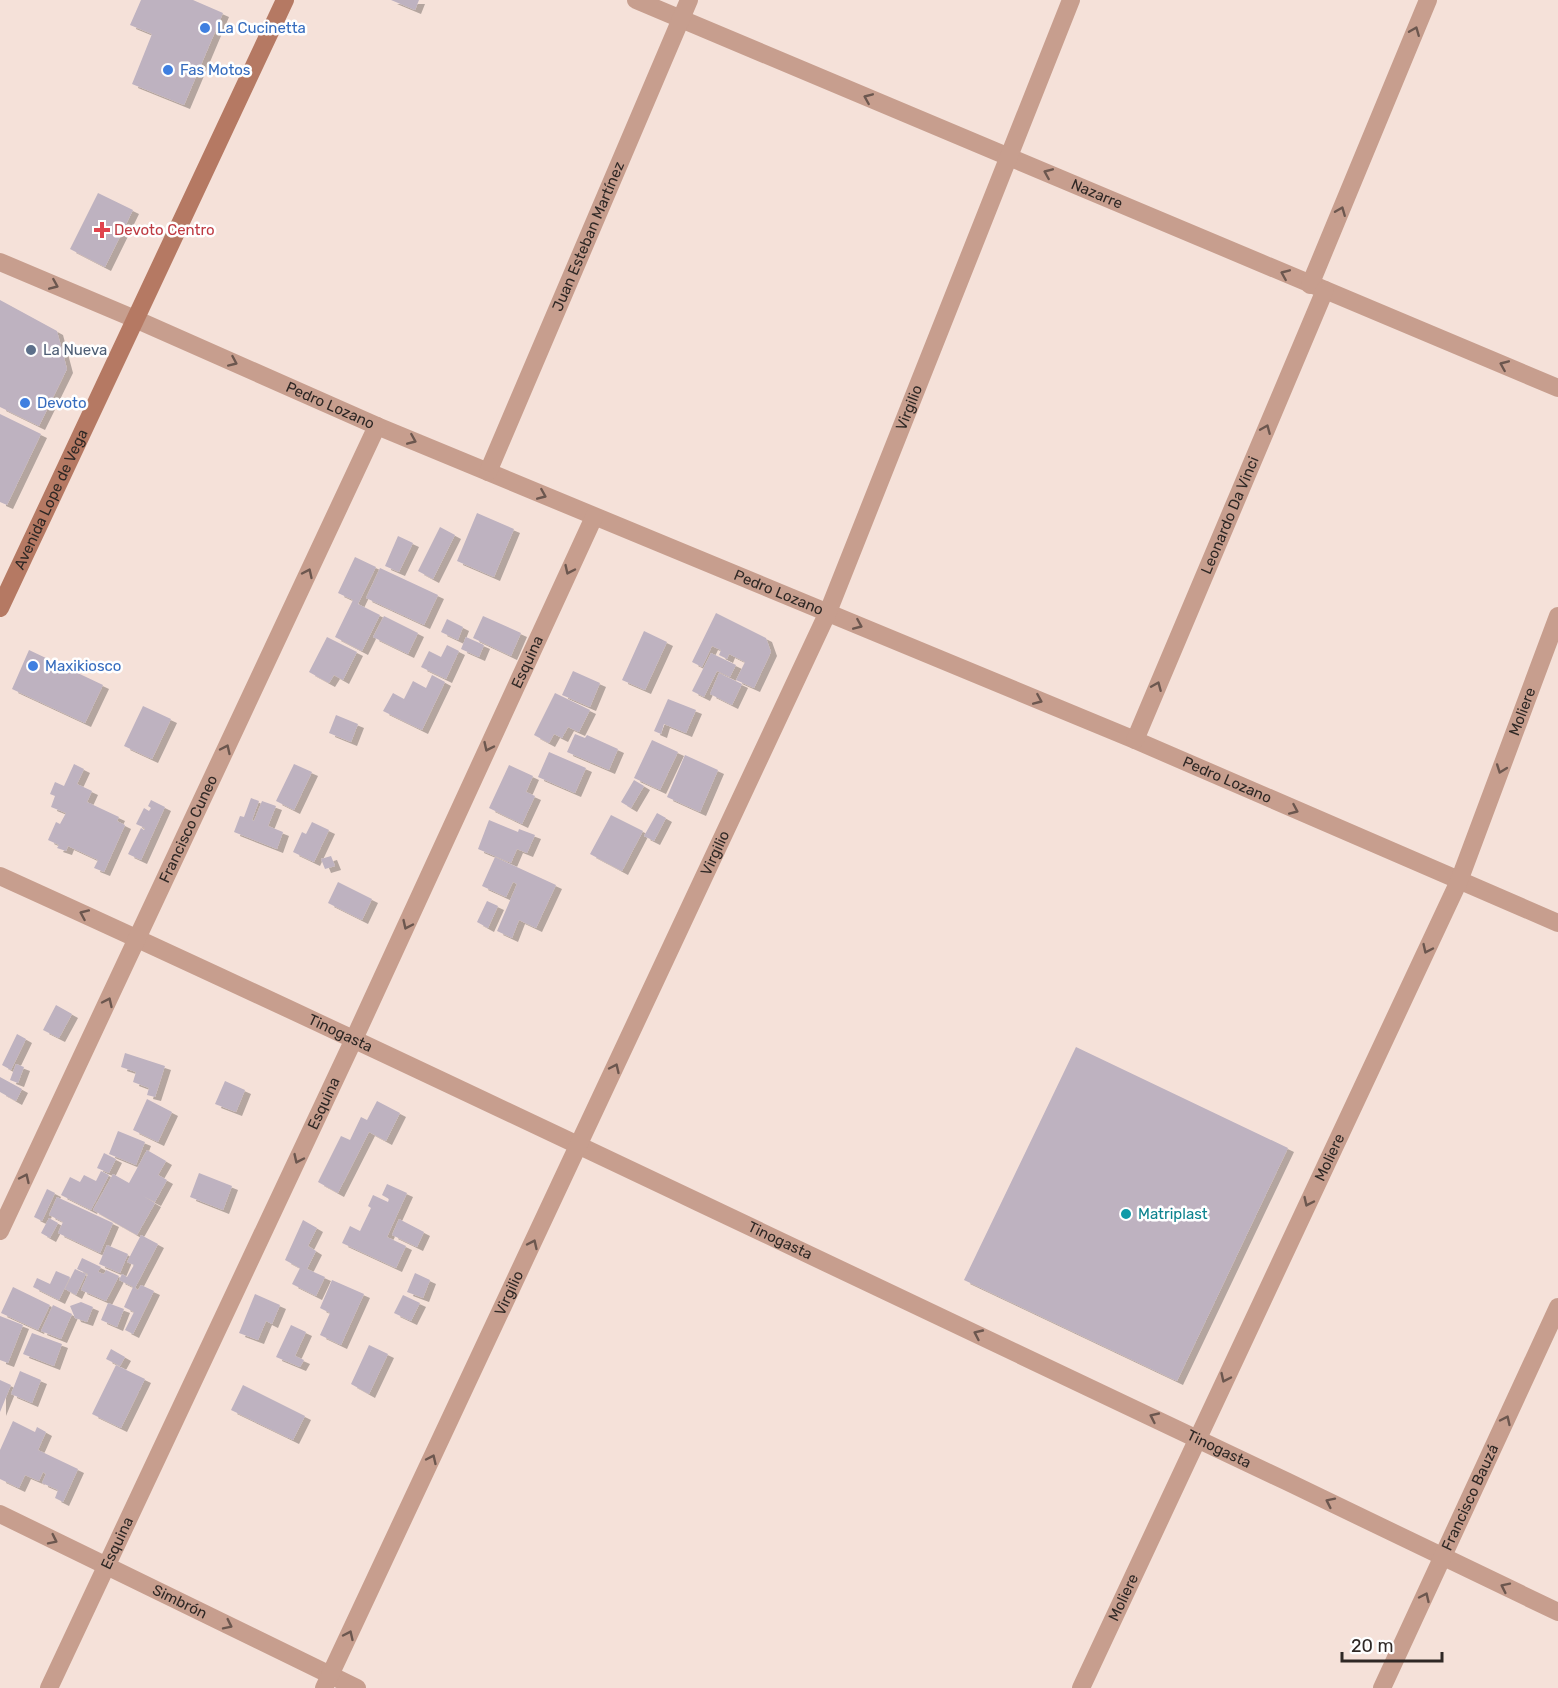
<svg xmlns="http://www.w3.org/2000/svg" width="1558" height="1688" font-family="Rubik,sans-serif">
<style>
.building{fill:#beb2c0;filter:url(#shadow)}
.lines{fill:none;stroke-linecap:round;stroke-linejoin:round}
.minor{stroke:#c79e8e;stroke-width:18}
.secondary{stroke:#b57963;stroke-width:18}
.oneway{stroke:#6c574f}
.shop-dot{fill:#3f7fe0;stroke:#fff;stroke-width:2}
.health-dot{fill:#e0444e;stroke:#fff;stroke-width:2}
.service-dot{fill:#5c6f8a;stroke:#fff;stroke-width:2}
.culture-dot{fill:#0f9aa8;stroke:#fff;stroke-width:2}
.labels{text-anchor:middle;stroke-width:5;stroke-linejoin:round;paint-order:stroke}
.shop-label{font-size:15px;fill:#366cbe;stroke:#fff;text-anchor:start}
.street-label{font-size:15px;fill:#2f2825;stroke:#fff}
.health-label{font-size:15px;fill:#be3a42;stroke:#fff;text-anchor:start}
.service-label{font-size:15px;fill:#4e5e75;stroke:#fff;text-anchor:start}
.culture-label{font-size:15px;fill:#0d838f;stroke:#fff;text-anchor:start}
</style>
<defs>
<filter id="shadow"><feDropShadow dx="6" dy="4" stdDeviation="0" flood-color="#0004"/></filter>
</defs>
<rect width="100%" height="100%" fill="#f5e1d9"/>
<path class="building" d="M141,0h52l30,13 -39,92 -52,-21 20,-50 -22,-9z
M391,0h28l-4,10z
M98,193l35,17 -28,57 -35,-18z
M0,300l57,31 10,38 -28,57 -39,-19z
M0,414l41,20 -34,71 -7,-3z
M477,513l37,16 -20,48 -37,-16z
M440,527l15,8 -22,44 -15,-8z
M398,536l15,7 -14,29 -14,-6z
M355,557l21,10 -18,37 22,11 -18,36 -27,-14 18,-37 -15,-7z
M380,568l58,27 -14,30 -58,-27z
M716,613l50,25 5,14 -17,36 -18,-8 9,-18 -16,-8 -2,5 -8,-4 2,-5 -9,-4 -10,21 -10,-5z
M384,616l34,17 -10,21 -35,-17z
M483,616l38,17 -10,23 -38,-18z
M447,619l16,8 -5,13 -17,-8z
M644,631l23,11 -22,48 -23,-10z
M327,637l30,15 -14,28 -9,-5 -5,8 -20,-11z
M466,637l18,8 -5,12 -18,-8z
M447,645l12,6 -13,28 -25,-12 8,-16 12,6z
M29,650l74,35 -18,38 -73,-34z
M711,653l25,12 -6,12 -13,-6 -13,26 -12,-6z
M573,671l27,12 -10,24 -28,-12z
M719,673l23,11 -10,21 -22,-11z
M432,675l13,7 -23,48 -39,-19 10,-18 11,6 9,-18 13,7z
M555,693l35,17 -11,22 -11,-5 -6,11 -8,-4 -5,9 -15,-8z
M668,699l28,11 -10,23 -22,-9 -3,10 -7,-3z
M143,706l28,13 -19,40 -28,-13z
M336,715l22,9 -7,18 -22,-9z
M575,734l10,4 2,-3 31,14 -9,21 -42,-18z
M652,740l26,12 -18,38 -26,-12z
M549,752l37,16 -11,25 -37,-16z
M685,755l33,15 -18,42 -33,-15z
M74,764l10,5 -7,15 15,7 -5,11 32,15 -2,4 8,4 -21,47 -10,-4 4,-8 -30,-14 -2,5 -9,-3 2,-3 -11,-5 8,-18 4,2 6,-11 -15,-6 4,-11 -5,-2 5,-12 9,4z
M294,764l18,8 -18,38 -18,-9z
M509,765l24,11 -7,16 9,4 -13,28 -33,-16z
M634,780l10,6 -13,22 -10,-6z
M251,798l8,3 -7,19 2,1 8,-20 14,5 -8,20 15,6 -6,17 -43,-17 6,-16 4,1z
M151,800l14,7 -24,53 -13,-6 13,-26 3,2 1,-2 -9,-4 8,-16 5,3 2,-3 -3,-2z
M657,813l9,5 -12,23 -10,-5z
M611,815l32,16 -21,40 -32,-17z
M489,820l29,12 1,-3 16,6 -8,18 -10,-4 -6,14 -33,-14z
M312,822l17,8 -15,32 -21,-10 9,-20 4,2z
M331,856l4,10 -10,3 -4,-10z
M495,857l61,28 -20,43 -17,-8 -7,18 -15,-7 20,-47 -4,-2 -7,15 -24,-11z
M338,882l34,17 -10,21 -34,-17z
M487,901l11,5 -10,22 -11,-6z
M56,1005l16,9 -13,24 -16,-8z
M17,1034l9,5 -15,31 -9,-5z
M1076,1047l212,101 -111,233 -213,-101z
M125,1053l40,13 -10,31 -8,-2 2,-7 -16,-6 3,-10 -15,-5z
M16,1064l8,3 -6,16 -8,-3z
M0,1077l22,12 -6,12 -16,-9z
M225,1081l20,9 -9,22 -21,-8z
M147,1099l25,13 -14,30 -25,-12z
M377,1101l23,12 -14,28 -17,-9 -31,61 -20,-11 23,-46 9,4 11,-23 6,3z
M118,1131l27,11 -9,23 -27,-11z
M147,1150l19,11 -8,14 9,5 -12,22 -12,-6 12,7 -18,32 -44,-25 20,-36 16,9z
M104,1153l12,6 -7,14 -12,-5z
M101,1171l8,4 -18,35 -30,-15 9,-18 10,5 4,-7 12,6z
M199,1173l33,13 -9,24 -33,-13z
M387,1184l20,9 -20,44 19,9 -10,22 -54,-25 8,-17 10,5 11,-23 -3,-2 5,-11 15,7 1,-3 -7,-4z
M47,1189l8,4 -13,28 -8,-4z
M57,1197l56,26 -13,30 -42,-20 5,-11 -14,-7z
M49,1218l9,5 -8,15 -9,-5z
M399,1219l25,13 -7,15 -25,-12z
M303,1220l14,8 -9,18 8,5 -9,18 18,8 -9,19 -24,-12 8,-16 -15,-8z
M141,1235l17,9 -23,44 3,2 3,-5 13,6 -21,43 -8,-4 9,-18 -10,-5 9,-20 -14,-7 3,-6 5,3 7,-12 -7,-3z
M107,1245l21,9 -8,19 -21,-9z
M82,1258l19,9 -3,5 6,2 2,-4 13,6 -13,25 -25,-11 7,-16 -11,-5z
M75,1269l11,5 -10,21 -11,-6z
M56,1271l14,6 -11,23 -26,-13 4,-9 13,6z
M415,1273l15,7 -7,18 -16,-6z
M332,1280l32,14 -23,51 -21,-10 10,-22 -10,-5z
M13,1287l37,18 -12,25 -37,-17z
M255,1294l25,11 -8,19 -6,-3 -8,19 -19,-7z
M403,1295l17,8 -9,18 -17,-8z
M81,1302l12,5 -6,15 -12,-4 -5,-12z
M108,1303l16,6 -7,18 -16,-7z
M53,1305l19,9 -11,25 -20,-8z
M0,1316l23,9 -15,38 -8,-3z
M291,1325l15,7 -11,24 9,4 -4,7 -24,-10z
M32,1333l30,11 -8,22 -31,-12z
M369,1345l19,9 -19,40 -18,-10z
M111,1349l14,8 -5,9 -14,-7z
M116,1365l29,14 -24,49 -29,-14z
M20,1371l21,9 -9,23 -21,-9z
M0,1380l11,5 -11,27z
M243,1385l62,31 -12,24 -62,-30z
M13,1421l22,11 2,-5 9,5 -8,18 40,19 -15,33 -8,-4 3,-8 -16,-7 4,-9 -3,-2 -4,9 -14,-6 -6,13 -19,-9v-29z"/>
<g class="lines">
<g class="minor">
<path id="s1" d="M636,0l922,388"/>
<path id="s2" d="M0,262l135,57 242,107 758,314 423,183"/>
<path d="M1310,285l118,-285"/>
<path id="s3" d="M488,472l201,-472"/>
<path id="s4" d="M1135,740l190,-450"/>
<path id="s5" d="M0,876c234,106 466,216 698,326 288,135 574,272 860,410"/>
<path id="s6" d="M0,1231l377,-805"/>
<path id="s7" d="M0,1514l357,174"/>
<path id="s8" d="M49,1688l305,-649 240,-522"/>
<path id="s9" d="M324,1688l504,-1076 243,-612"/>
<path id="s10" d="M1081,1688l378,-807 99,-265"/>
<path id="s11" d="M1382,1688l176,-381"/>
</g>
<path class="secondary" id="s12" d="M0,608l285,-608"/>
</g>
<defs><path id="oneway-chevron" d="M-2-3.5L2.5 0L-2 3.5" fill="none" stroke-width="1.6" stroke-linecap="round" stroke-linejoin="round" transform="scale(1.5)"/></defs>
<g class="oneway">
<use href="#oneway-chevron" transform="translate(1415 31) rotate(-68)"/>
<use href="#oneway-chevron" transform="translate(868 98) rotate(-157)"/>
<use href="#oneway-chevron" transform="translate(1048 173) rotate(-157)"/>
<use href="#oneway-chevron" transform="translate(1341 211) rotate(-68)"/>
<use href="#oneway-chevron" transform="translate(1285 274) rotate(-157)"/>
<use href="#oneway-chevron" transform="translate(54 285) rotate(23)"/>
<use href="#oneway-chevron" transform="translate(233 362) rotate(24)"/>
<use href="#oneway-chevron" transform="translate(1504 365) rotate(-157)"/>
<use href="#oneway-chevron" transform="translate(1266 429) rotate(-67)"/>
<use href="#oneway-chevron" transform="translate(412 440) rotate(23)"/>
<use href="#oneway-chevron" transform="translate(542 495) rotate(23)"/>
<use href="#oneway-chevron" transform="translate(569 570) rotate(115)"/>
<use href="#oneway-chevron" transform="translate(308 573) rotate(-65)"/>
<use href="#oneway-chevron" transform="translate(858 625) rotate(23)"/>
<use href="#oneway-chevron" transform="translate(1157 686) rotate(-67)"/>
<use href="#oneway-chevron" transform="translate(1038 700) rotate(23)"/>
<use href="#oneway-chevron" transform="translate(488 747) rotate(115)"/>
<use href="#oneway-chevron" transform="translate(226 749) rotate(-65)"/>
<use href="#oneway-chevron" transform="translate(1501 769) rotate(110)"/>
<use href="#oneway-chevron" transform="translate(1294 810) rotate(24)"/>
<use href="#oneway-chevron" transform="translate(84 914) rotate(-156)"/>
<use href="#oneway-chevron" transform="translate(407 925) rotate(115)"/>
<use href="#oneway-chevron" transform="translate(1427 949) rotate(115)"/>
<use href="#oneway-chevron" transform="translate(108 1002) rotate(-65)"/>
<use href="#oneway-chevron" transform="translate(615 1068) rotate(-65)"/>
<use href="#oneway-chevron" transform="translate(298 1159) rotate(115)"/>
<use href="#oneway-chevron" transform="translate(25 1178) rotate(-65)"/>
<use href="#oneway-chevron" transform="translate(1308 1202) rotate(115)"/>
<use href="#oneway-chevron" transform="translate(533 1244) rotate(-65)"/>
<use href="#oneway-chevron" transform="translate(978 1334) rotate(-155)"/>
<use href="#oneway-chevron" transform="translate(1225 1378) rotate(115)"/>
<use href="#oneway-chevron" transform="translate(1154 1417) rotate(-155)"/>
<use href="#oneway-chevron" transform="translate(1506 1420) rotate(-65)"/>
<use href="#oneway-chevron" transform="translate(432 1459) rotate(-65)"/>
<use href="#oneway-chevron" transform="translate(1330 1502) rotate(-154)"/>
<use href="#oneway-chevron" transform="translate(53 1540) rotate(26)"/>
<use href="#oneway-chevron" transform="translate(1505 1587) rotate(-154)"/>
<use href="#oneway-chevron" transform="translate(1425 1597) rotate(-65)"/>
<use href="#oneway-chevron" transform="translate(228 1625) rotate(26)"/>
<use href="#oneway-chevron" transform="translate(349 1635) rotate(-65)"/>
</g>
<g class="shop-dot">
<circle cx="205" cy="28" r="6"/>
<circle cx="168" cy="70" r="6"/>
<circle cx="25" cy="403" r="6"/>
<circle cx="33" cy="666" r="6"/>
</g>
<path class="health-dot" d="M99 221h6v6h6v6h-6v6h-6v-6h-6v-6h6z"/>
<circle class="service-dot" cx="31" cy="350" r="6"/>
<circle class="culture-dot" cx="1126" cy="1214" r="6"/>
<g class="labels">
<g class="shop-label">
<text x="217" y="33">La Cucinetta</text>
<text x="180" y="75">Fas Motos</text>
<text x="37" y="408">Devoto</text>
<text x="45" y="671">Maxikiosco</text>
</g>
<g class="street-label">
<text dy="5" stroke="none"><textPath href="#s1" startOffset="500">Nazarre</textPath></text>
<text dy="5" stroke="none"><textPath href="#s3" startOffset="256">Juan Esteban Martínez</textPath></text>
<text dy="5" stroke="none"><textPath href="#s2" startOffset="360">Pedro Lozano</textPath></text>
<text dy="5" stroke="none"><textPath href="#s9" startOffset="1408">Virgilio</textPath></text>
<text dy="5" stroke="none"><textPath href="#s12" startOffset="120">Avenida Lope de Vega</textPath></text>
<text dy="5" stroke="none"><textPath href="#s4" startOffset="244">Leonardo Da Vinci</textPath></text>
<text dy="5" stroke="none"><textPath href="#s2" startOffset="846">Pedro Lozano</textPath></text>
<text dy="5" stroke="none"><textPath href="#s8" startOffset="1132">Esquina</textPath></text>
<text dy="5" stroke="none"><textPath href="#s10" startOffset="1072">Moliere</textPath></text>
<text dy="5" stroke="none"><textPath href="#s2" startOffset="1332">Pedro Lozano</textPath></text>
<text dy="5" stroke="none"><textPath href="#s6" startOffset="444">Francisco Cuneo</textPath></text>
<text dy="5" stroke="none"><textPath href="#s9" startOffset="922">Virgilio</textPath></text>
<text dy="5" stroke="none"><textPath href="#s5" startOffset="375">Tinogasta</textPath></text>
<text dy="5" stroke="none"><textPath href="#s8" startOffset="646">Esquina</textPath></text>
<text dy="5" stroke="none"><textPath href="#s10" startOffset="586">Moliere</textPath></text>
<text dy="5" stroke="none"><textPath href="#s5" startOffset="861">Tinogasta</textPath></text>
<text dy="5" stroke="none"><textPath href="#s9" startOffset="436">Virgilio</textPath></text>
<text dy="5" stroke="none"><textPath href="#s5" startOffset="1347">Tinogasta</textPath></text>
<text dy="5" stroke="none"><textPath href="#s11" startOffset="210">Francisco Bauzá</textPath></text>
<text dy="5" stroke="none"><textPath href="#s8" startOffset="160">Esquina</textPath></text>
<text dy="5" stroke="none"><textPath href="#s10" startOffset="100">Moliere</textPath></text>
<text dy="5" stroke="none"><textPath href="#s7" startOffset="200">Simbrón</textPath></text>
</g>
<g class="health-label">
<text x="114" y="235">Devoto Centro</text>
</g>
<g class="service-label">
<text x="43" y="355">La Nueva</text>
</g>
<g class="culture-label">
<text x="1138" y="1219">Matriplast</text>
</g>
</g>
<path d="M1342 1652v9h100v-9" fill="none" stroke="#2f2825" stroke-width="3"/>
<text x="1351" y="1652" font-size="18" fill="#2f2825" stroke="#ffffff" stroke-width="4.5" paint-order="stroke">20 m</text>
</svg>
